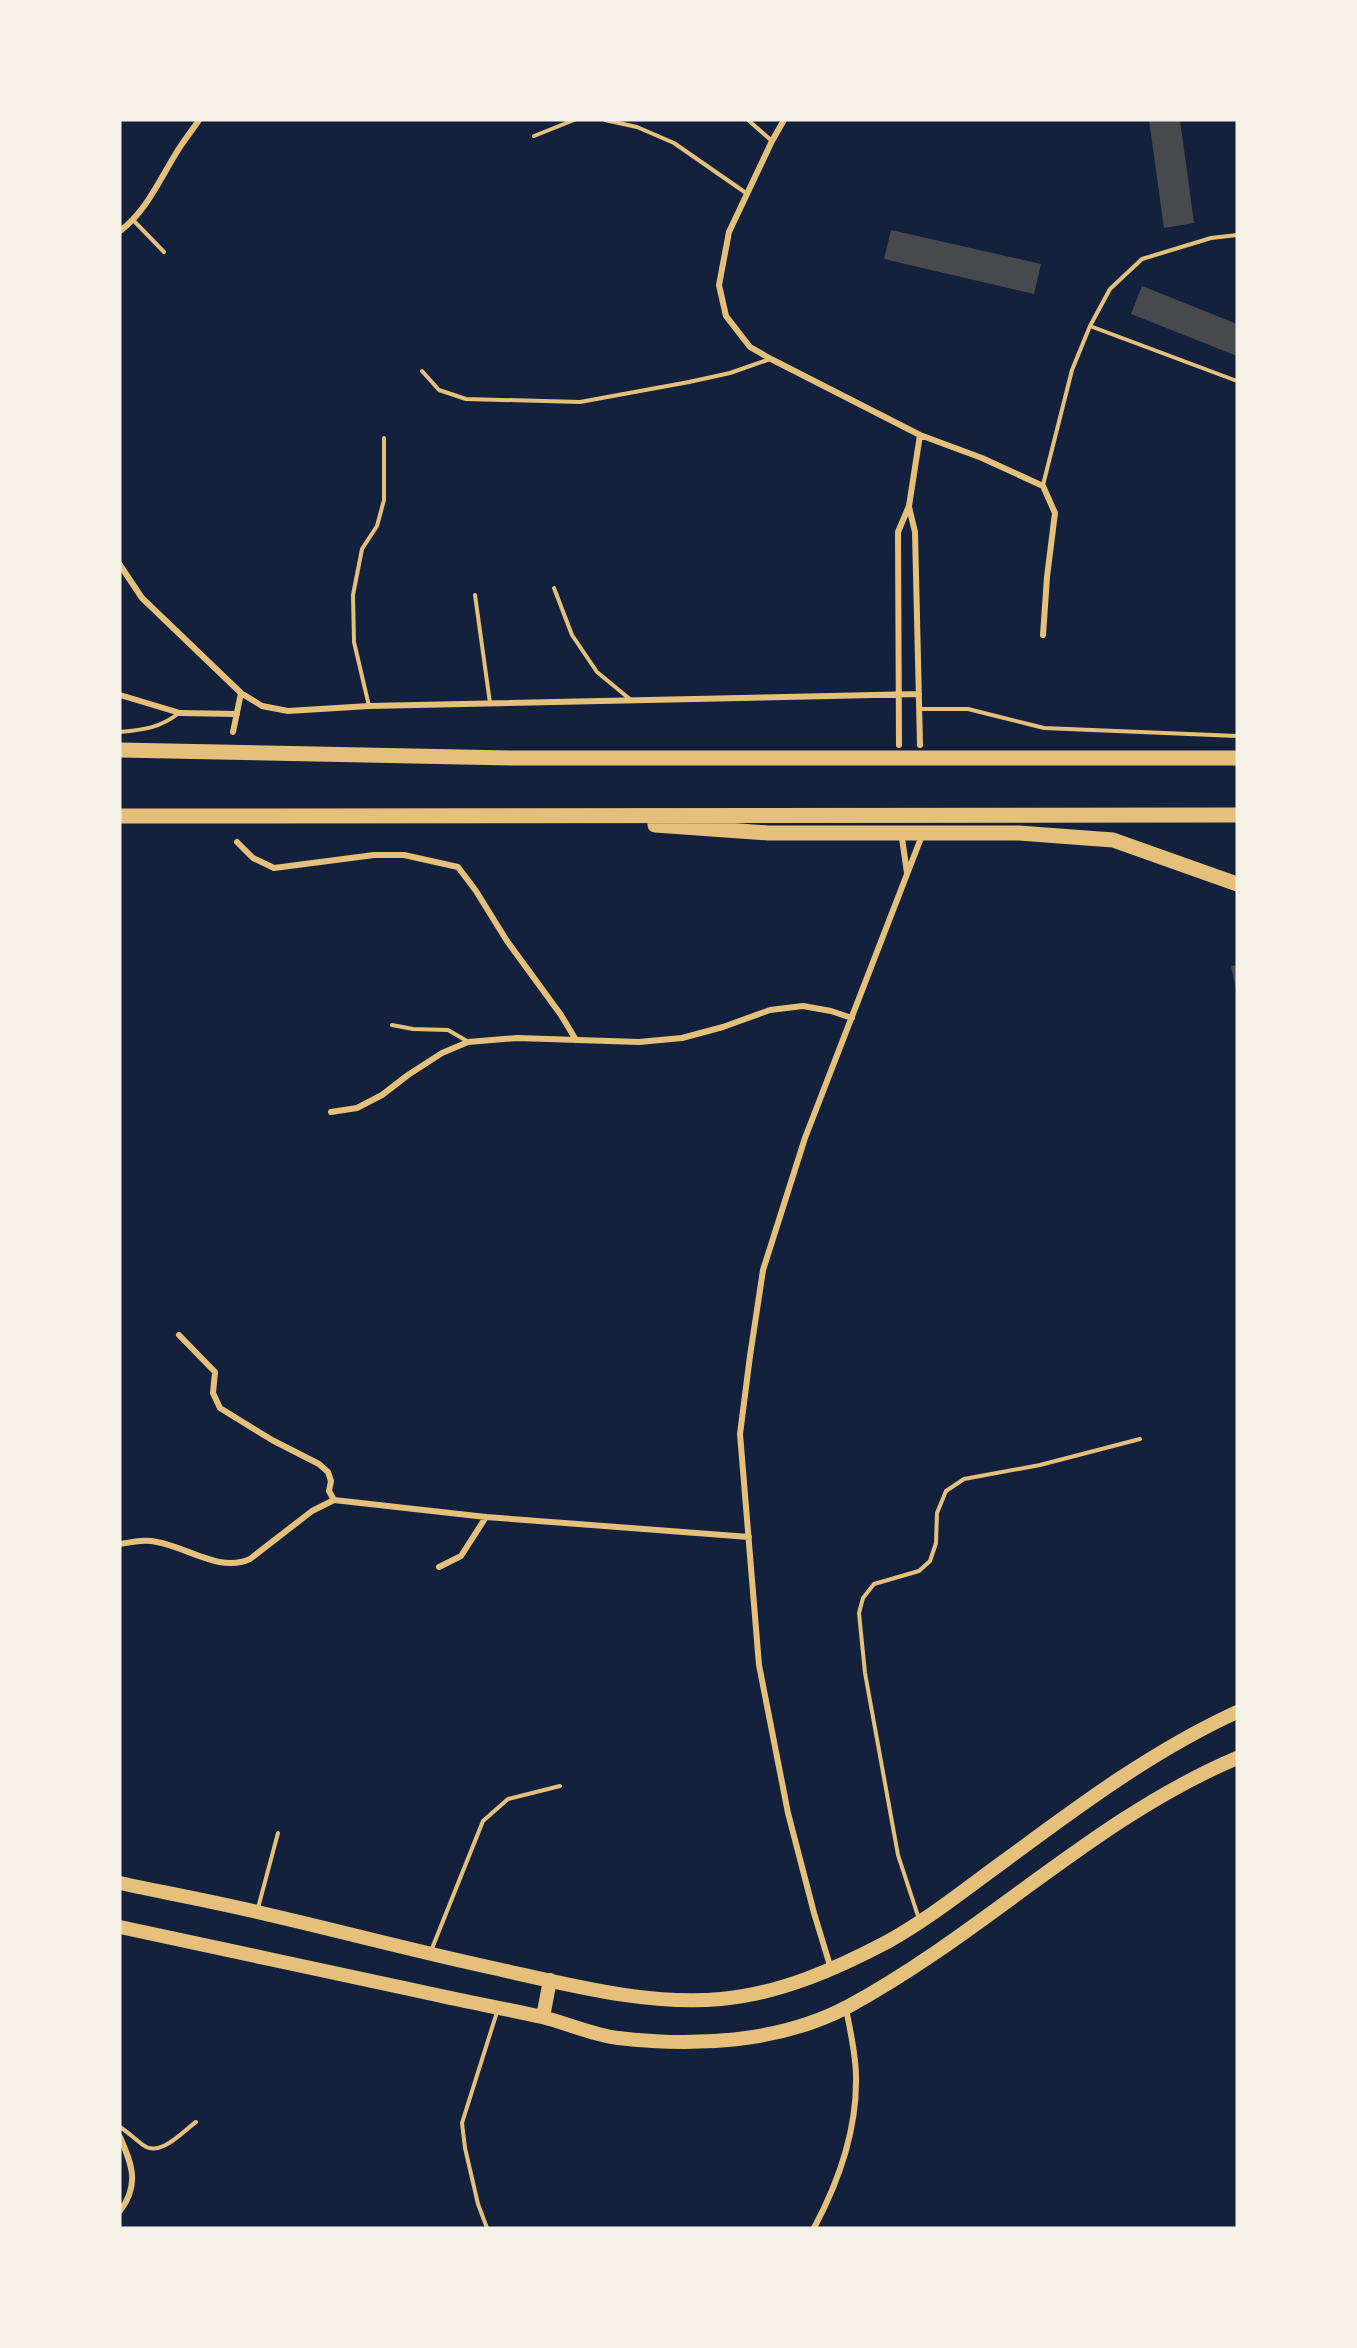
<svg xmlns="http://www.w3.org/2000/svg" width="1357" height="2348" font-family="'IBM Plex Sans',sans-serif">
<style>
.building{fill:#48494c}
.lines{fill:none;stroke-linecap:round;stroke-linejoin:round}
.service{stroke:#e5c07b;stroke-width:4}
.minor{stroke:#e5c07b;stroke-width:6}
.trunk{stroke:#e5c07b;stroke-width:14}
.motorway{stroke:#e5c07b;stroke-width:15}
</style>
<rect width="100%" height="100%" fill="#14213d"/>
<path class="building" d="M1149,120h31l14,103 -30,5z
M891,230l150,34 -7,30 -150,-35z
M1142,286l95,38v32l-106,-42z
M1237,965v24h-1l-5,-23z"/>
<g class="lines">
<path class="service" d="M605,120l32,7 37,16 72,50
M748,120l24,21
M534,136l40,-16
M134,221l30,31
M1090,326l147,55
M422,371l17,19 27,9 114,3 109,-20 41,-9 40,-14
M1043,485l29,-115 18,-44 20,-37 32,-30 69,-21 26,-3
M554,588l18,47 25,37 34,28
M475,595l15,108
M369,706l-15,-64 -1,-47 9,-46 15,-23 7,-26v-62
M920,709h48l76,19 193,8
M120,732c23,-2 40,-4 59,-19
M392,1025l21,4 35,1 19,11
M258,1908l20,-75
M919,1919l-21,-64 -33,-182 -6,-60 4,-15 11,-14 45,-13 11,-10 6,-18 1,-30 9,-22 18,-12 76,-14 100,-26
M431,1951l52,-130 25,-22 52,-13
M120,2127c9,6 15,12 23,18 17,13 39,-13 53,-23
M487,2228l-9,-24 -13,-56 -3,-25 35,-111"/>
<path class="minor" d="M784,120l-12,21 -43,91 -10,53 7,31 24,31 21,12 149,76 62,23 61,28 12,27 -8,64 -4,58
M120,231c26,-20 38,-48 55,-76 7,-12 16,-23 24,-35
M909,507l6,25 5,213
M120,565l22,33 99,95 21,13 26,5 81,-5 550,-12
M120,695l60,18 57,1
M233,732l8,-39
M899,745l-1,-213 11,-26 11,-71
M902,838l5,35
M237,842l16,16 21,10 100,-13h30l54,12 18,24 31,50 54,74 15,25
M331,1112l26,-4 25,-13 26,-20 34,-22 26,-11 49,-4 122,4 43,-4 41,-11 47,-17 33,-4 28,5 21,7
M179,1335l36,37 -2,21 7,15 52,32 47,24 9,8 3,9 -2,10 5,9 152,17 263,20
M120,1544c12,-2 24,-5 37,-2 30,5 63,31 93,17l62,-48 22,-11
M439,1567l22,-11 25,-39
M831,1969l-17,-56 -26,-100 -29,-148 -19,-231 10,-78 13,-86 42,-132 116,-300
M120,2137c12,28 20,47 0,74
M814,2228c24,-45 43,-99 42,-151 0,-23 -6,-46 -10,-69"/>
<path class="trunk" d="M120,1883c46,10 91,18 137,29 79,18 157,39 236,56 73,16 154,38 228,31 58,-5 115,-30 166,-57 42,-23 81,-55 120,-83 73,-54 147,-109 230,-147
M120,1927c101,22 202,43 303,65 39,9 79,16 119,25 25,6 50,18 76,21 76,9 162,5 231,-32 135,-73 246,-188 388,-248
M543,2017l7,-37"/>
<path class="motorway" d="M120,750l392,8h725
M120,816l1117,-1
M655,825l113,8h251l94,7 124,44"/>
</g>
<rect width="1357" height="2348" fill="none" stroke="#f6f1e7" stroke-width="243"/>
</svg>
